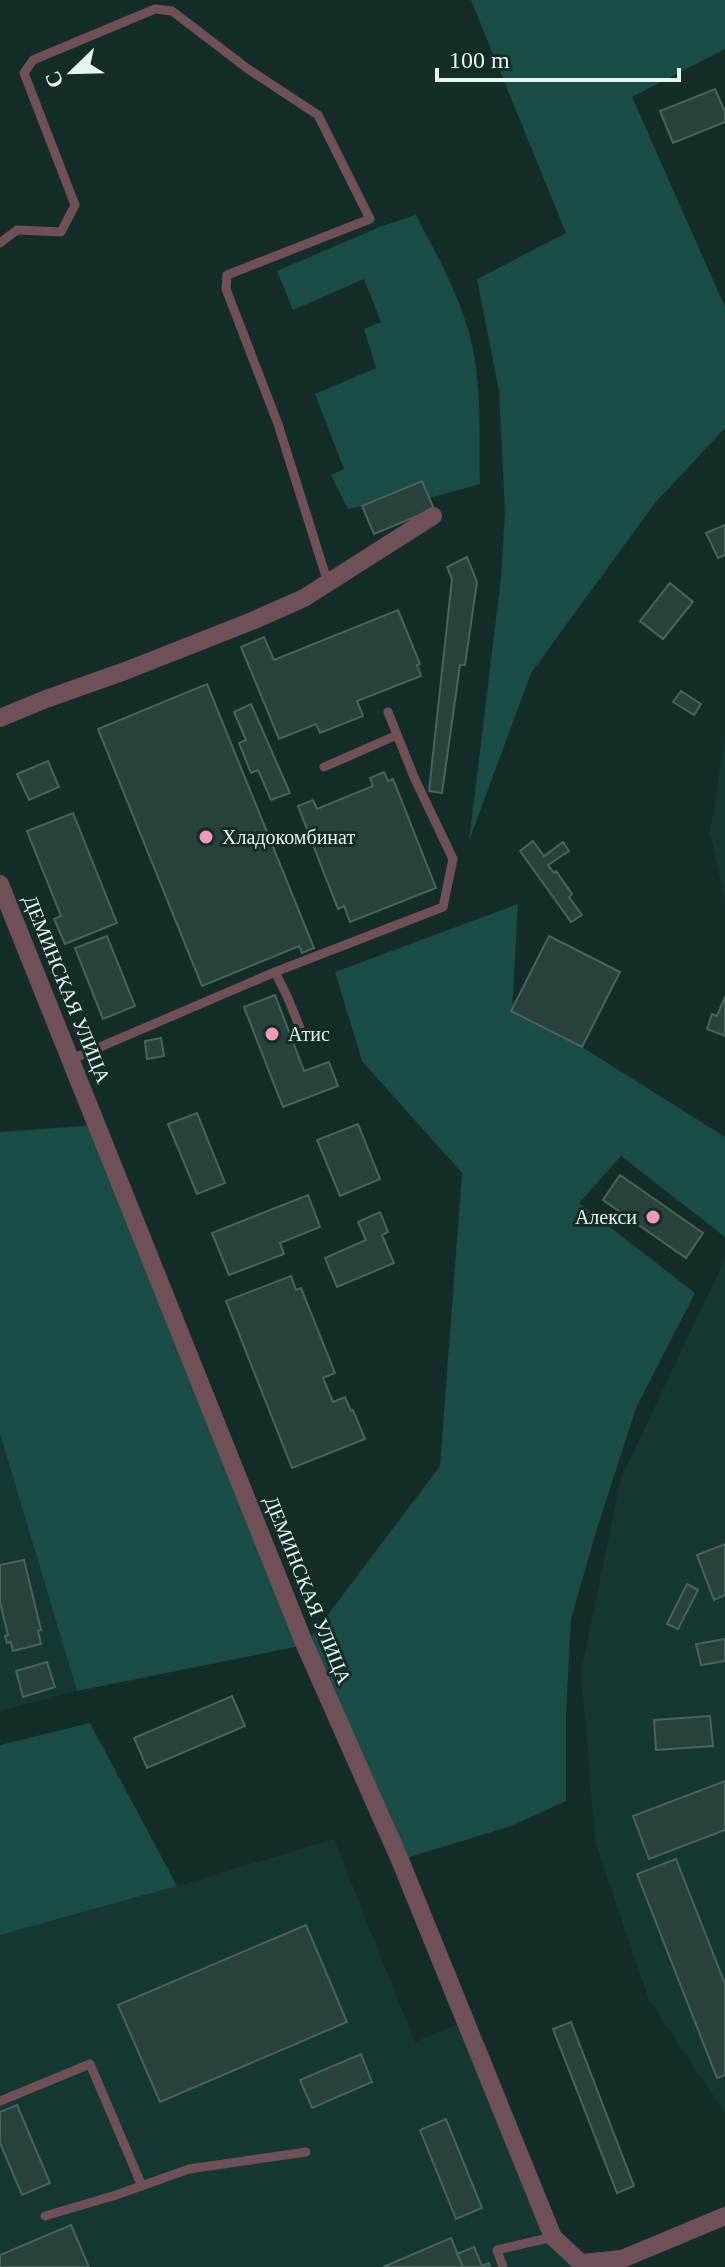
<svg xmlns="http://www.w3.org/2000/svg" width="725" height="2267" font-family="Georgia,serif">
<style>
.built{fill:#153832}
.green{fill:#194d45}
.building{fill:#2a423d;stroke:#49635e;stroke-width:2}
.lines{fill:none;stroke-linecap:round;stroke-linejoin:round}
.service{stroke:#705158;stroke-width:9}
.minor{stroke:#705158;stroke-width:18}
.poi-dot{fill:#f19ab1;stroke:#152d29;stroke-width:3}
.labels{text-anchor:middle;stroke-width:6;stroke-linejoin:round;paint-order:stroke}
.poi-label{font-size:20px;fill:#e7f5f2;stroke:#152d29;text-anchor:start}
.street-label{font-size:20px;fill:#e7f5f2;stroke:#152d29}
</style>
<rect width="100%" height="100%" fill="#152d29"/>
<path class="built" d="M725,738v162l-15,-67z
M725,1259v854l-76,-113 -54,-159 -14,-169 40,-194z
M0,1434l77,257 -77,20z
M334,1839l81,203 50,-21 88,216 48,30h-601v-332l177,-49z"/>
<path class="green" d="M471,0h254v49l-93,48 93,210v121l-70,75 -124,170 -62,168 32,-263 4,-66 -6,-121 -22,-112 89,-46z
M416,215c18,35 38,70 50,108 17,51 13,108 14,161l-50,14 -8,-17 -60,25 -14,3 -17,-34 13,-6 -29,-75 61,-26 -12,-39 17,-7 -17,-43 -71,31 -16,-39 105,-45z
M518,904l-6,108 70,35 143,90v100l-104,-81 -42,47 116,90 -59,115 -40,124 -25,87 -5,97v85l-55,25 -111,34 -95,-215 -228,46 -77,-257v-302l98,-7 207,520 135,-179 22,-293 -100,-112 -27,-89z
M90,1723l87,163 -177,49v-190z"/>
<path class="building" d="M715,89l10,23v10l-52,21 -13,-32z
M422,481l12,28 -60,25 -12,-28z
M725,525v30l-7,3 -12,-25z
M467,557l10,25 -12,83h-5l-18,128 -13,-2 23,-212 -5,-12z
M670,583l23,19 -30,37 -23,-18z
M398,610l22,54 -3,1 4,11 -64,25 6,15 -43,17 -4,-9 -37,15 -38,-92 23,-10 10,23z
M207,684l107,264 -12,5 -3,-7 -97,40 -104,-257z
M681,691l20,13 -7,11 -21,-13z
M251,704l39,89 -19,7 -13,-30 -7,3 -12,-30 7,-3 -12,-28z
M48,761l11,26 -30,13 -12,-26z
M384,772l4,9 5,-2 43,109 -86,34 -6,-16 -6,3 -40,-103 15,-6 4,9 56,-23 -3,-8z
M73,813l44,110 -52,21 -11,-25 7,-3 -34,-85z
M533,841l11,15 19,-14 6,9 -21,14 6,8 2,-2 16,23 -3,3 13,18 -11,7 -51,-71z
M107,936l28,70 -32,13 -28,-71z
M549,936l71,36 -38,75 -71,-36z
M275,995l29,76 25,-9 9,24 -55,21 -39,-100z
M725,997v39l-18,-7 5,-15 5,2z
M161,1038l3,18 -17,3 -2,-18z
M197,1113l28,70 -28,11 -29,-70z
M358,1124l22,55 -40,17 -23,-56z
M620,1175l83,58 -17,25 -83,-58z
M308,1195l12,32 -40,16 4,11 -55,21 -17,-42z
M380,1212l8,20 -6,3 12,28 -57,24 -12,-29 41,-18 -8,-18z
M291,1276l5,14 5,-2 34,85 -12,5 10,24 12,-5 6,14 2,-1 12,29 -73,29 -66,-167z
M725,1544v51l-11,5 -17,-45z
M24,1560l17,70 -3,1 3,13 -28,7 -2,-9 -4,1 -2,-7 3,-1 -8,-33v-37z
M687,1584l11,6 -20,39 -11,-5z
M725,1639v22l-24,4 -5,-21z
M47,1662l8,25 -32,10 -7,-26z
M232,1696l13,30 -98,42 -13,-30z
M710,1716l3,30 -57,4 -2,-30z
M725,1781v49l-76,29 -16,-43z
M676,1859l49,125v91l-8,3 -80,-204z
M306,1925l41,97 -187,80 -42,-97z
M571,2022l63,164 -17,7 -64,-164z
M361,2054l11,28 -60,26 -12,-28z
M17,2105l33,78 -28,12 -22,-52v-31z
M446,2119l36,89 -26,11 -36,-89z
M71,2225l18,42h-89v-12z
M451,2238l12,29h-80z
M474,2247l8,19 7,-3 1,4h-27l-6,-13z"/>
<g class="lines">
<path class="service" d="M0,243l17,-13 44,2 14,-27 -51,-132 9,-13 122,-51 17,2 76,58 70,46 52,104 -143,56 -1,14 52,135 50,159
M324,767l73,-32
M275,972l168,-65 10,-48 -39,-82 -26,-65
M72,1059l203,-87 12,24 13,32
M0,2101l90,-37 52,122
M45,2216l71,-21 73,-26 117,-17
M503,2267l-6,-17 56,-13"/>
<path class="minor" d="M0,718l46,-19 79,-28 127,-50 52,-23 129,-82
M0,884l305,761 95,215 153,377 28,26 41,-4 103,-43"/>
</g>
<g class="poi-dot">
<circle cx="206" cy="837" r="8"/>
<circle cx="272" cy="1034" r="8"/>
<circle cx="653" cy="1217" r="8"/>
</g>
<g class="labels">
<g class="poi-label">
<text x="222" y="844">Хладокомбинат</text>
<text x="288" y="1041">Атис</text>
<text x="637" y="1224" text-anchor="end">Алекси</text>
</g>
<g class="street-label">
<text transform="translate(67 989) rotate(68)" y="7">ДЕМИНСКАЯ УЛИЦА</text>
<text transform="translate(308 1590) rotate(68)" y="7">ДЕМИНСКАЯ УЛИЦА</text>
</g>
</g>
<g transform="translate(72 72) rotate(247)" stroke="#152d29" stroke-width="6" paint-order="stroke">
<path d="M0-6L14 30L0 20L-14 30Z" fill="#e7f5f2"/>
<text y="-12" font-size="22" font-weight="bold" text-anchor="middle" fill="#e7f5f2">С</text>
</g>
<path d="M437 68v12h242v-12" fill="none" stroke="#e7f5f2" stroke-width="4"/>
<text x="449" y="68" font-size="24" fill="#e7f5f2" stroke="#152d29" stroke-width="6" paint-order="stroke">100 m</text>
</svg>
